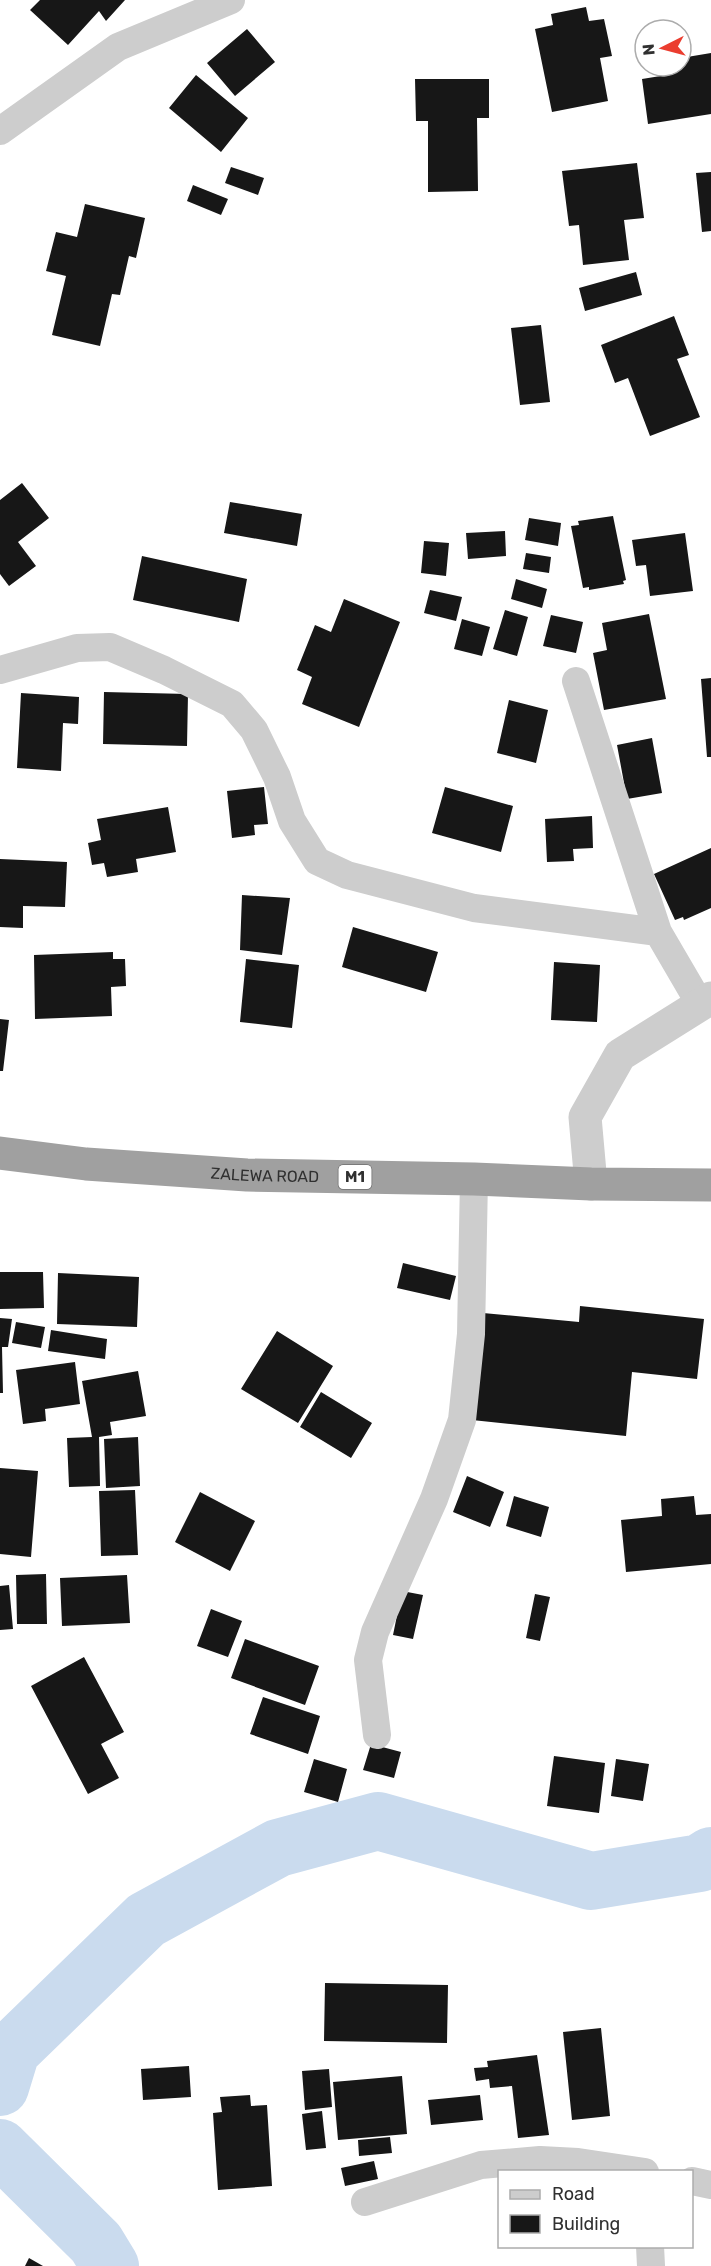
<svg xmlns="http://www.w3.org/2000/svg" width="711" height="2266" font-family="Rubik,sans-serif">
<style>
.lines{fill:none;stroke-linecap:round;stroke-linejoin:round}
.river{stroke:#cadbee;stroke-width:58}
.building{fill:#171717}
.minor{stroke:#cdcdcd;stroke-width:28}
.tertiary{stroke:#cdcdcd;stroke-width:33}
.trunk{stroke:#a0a0a0;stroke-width:33}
.labels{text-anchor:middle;stroke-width:6;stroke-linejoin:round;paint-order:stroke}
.shield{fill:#fff;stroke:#6e6e6e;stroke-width:1.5}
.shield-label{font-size:15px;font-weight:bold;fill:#303030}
.street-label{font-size:16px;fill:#303030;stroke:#fff}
</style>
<rect width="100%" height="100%" fill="#fff"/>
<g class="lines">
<path class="river" d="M0,2087l11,-36 135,-131 132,-72 100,-27 213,60 109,-18 11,-7
M0,2148l96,95 14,23"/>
</g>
<path class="building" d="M40,0h85l-19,21 -7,-10 -31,34 -38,-35z
M586,7l3,14 15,-2 8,37 -12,2 8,43 -56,11 -17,-83 18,-4 -2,-11z
M247,29l28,33 -40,34 -28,-33z
M711,53v61l-63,10 -6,-45 31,-5 -2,-8h10v-8z
M196,75l52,43 -27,34 -52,-44z
M415,79h74v39h-12l1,73 -50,1v-71h-12z
M637,163l7,55 -20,2 5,40 -46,5 -4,-40 -10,1 -7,-55z
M231,167l33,11 -6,17 -33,-12z
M711,172v59l-9,1 -6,-59z
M193,185l35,14 -7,16 -34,-14z
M85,204l60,14 -9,40 -7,-2 -9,39 -8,-1 -12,52 -48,-11 14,-59 -20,-5 10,-39 21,5z
M636,272l6,23 -57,16 -6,-23z
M674,316l15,39 -12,4 23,58 -50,19 -22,-58 -13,5 -14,-38z
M541,325l9,77 -30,3 -9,-77z
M22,483l27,35 -31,24 18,24 -27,20 -9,-12v-74z
M230,502l72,12 -5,32 -73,-13z
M613,516l13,64 -3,1 1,3 -35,6v-3l-6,1 -12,-62 8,-1 -1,-4z
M529,518l32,5 -3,23 -33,-6z
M505,531l1,25 -38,3 -2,-26z
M685,533l8,58 -43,5 -4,-31 -10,1 -4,-26z
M424,541l25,2 -3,33 -25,-3z
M526,553l25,4 -2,16 -26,-4z
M142,556l105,23 -8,43 -106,-22z
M516,579l31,10 -5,19 -31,-9z
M430,590l32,7 -6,24 -32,-8z
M344,599l56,23 -41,105 -57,-23 10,-27 -15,-7 18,-45 16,7z
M505,610l23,7 -11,39 -24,-7z
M649,614l17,85 -62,11 -11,-57 14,-3 -5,-27z
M551,615l32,7 -7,31 -33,-7z
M462,619l28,8 -8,29 -28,-7z
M711,678v79h-4l-6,-78z
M104,692l84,2 -1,52 -84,-2z
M21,693l58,4 -1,27 -15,-1 -2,48 -44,-3z
M509,700l39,10 -12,53 -39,-10z
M652,738l10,55 -35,6 -10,-54z
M264,787l4,37 -14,1 1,10 -23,3 -5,-47z
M445,787l68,19 -12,46 -69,-19z
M168,807l8,45 -40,7 2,13 -31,5 -3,-14 -12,2 -4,-22 13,-3 -4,-21z
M592,816l1,32 -20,1 1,12 -27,1 -2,-43z
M711,848v60l-27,12 -1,-3 -8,3 -21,-46z
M0,859l67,3 -2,45 -42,-1v22l-23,-1z
M242,895l48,3 -8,57 -42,-5z
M353,927l85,25 -12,40 -84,-25z
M113,952v7h12l1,27 -15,1 1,29 -77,3 -1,-64z
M246,959l53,6 -7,63 -52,-6z
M554,962l46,3 -3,57 -46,-2z
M0,1019l9,1 -6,51h-3z
M403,1263l53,13 -6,24 -53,-12z
M0,1272h43l1,36 -44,1z
M58,1273l81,4 -2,50 -80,-3z
M580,1306l124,13 -7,60 -65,-7 -6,64 -154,-16 11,-107 96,9z
M0,1318l12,1 -4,28h-6l1,46h-3z
M16,1322l29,5 -4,21 -29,-5z
M51,1330l56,9 -2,20 -57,-8z
M277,1331l56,35 -35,57 -57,-34z
M75,1362l5,42 -35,5 1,12 -23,3 -7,-54z
M138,1371l8,45 -36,6 2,13 -13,2 1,49 -31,1 -2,-49 25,-1 -10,-56z
M321,1392l51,31 -21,35 -51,-31z
M138,1437l2,49 -34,2 -2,-49z
M0,1468l38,3 -7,86 -31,-3z
M467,1476l37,16 -14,35 -37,-15z
M135,1490l3,65 -37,1 -2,-65z
M200,1492l55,29 -25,50 -55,-29z
M514,1496l35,11 -8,30 -35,-11z
M694,1496l2,19 15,-1v50l-85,8 -5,-52 41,-4 -1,-17z
M46,1574l1,50h-30l-1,-49z
M127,1575l3,48 -68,3 -2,-48z
M9,1585l4,44 -13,1v-44z
M402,1591l21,4 -10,44 -20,-4z
M535,1594l15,3 -10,44 -14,-3z
M211,1609l31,12 -14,36 -31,-11z
M245,1639l74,27 -14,39 -74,-27z
M84,1657l40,75 -23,12 18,34 -31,16 -57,-108z
M263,1697l57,19 -12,38 -58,-20z
M371,1744l30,8 -7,26 -31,-8z
M554,1756l51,7 -6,50 -52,-7z
M314,1759l33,10 -9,33 -34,-10z
M616,1759l33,5 -6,37 -32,-5z
M325,1983l123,2 -1,58 -123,-2z
M601,2028l9,88 -38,4 -9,-88z
M537,2055l12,80 -31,3 -6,-52 -22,2 -1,-9 -13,2 -2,-13 14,-1 -1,-6z
M189,2066l2,31 -48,3 -2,-31z
M329,2069l3,38 -27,3 -3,-39z
M402,2076l5,58 -69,6 -5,-58z
M250,2095l1,11 16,-1 5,81 -54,4 -5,-77 9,-1 -2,-15z
M480,2095l3,25 -52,5 -3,-25z
M322,2111l4,37 -20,2 -4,-36z
M390,2137l2,16 -33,3 -1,-16z
M374,2161l4,18 -33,7 -4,-18z
M29,2258l14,8h-18z"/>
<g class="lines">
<path class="minor" d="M0,131l118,-84 113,-47
M0,670l77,-22 33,-1 54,23 68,34 22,26 23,47 15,44 25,40 30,14 127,33 184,24
M576,681l82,251 42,72
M377,1735l-9,-75 7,-28 59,-133 28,-79 9,-86 3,-155
M692,2181l19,4
M365,2202l116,-37 59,-5 38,2 67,10
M650,2246l1,20"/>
<path class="tertiary" d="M591,1184l-6,-67 35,-62 91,-57"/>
<path class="trunk" id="s1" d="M0,1153l86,11 161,11 227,4 117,5 120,1"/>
</g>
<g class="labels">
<rect class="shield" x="338.5" y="1165" width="33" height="24" rx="4.5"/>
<g class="shield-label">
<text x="355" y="1182">M1</text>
</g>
<g class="street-label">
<text dy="6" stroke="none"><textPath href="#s1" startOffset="266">ZALEWA ROAD</textPath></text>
</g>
</g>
<rect x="498" y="2170" width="195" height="78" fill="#ffffff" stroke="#acacac" stroke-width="1.5"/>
<rect x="510" y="2190" width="30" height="9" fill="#cdcdcd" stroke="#acacac" stroke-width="1.5"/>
<text x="552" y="2200" font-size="18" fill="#303030">Road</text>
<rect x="510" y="2215" width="30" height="18" fill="#171717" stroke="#acacac" stroke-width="1.5"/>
<text x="552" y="2230" font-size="18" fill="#303030">Building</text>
<g transform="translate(663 48) rotate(264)"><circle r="28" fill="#ffffff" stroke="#acacac" stroke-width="1.5"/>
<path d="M0-4.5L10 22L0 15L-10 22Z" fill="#eb3d2f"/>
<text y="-9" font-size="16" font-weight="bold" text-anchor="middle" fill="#303030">N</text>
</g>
</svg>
